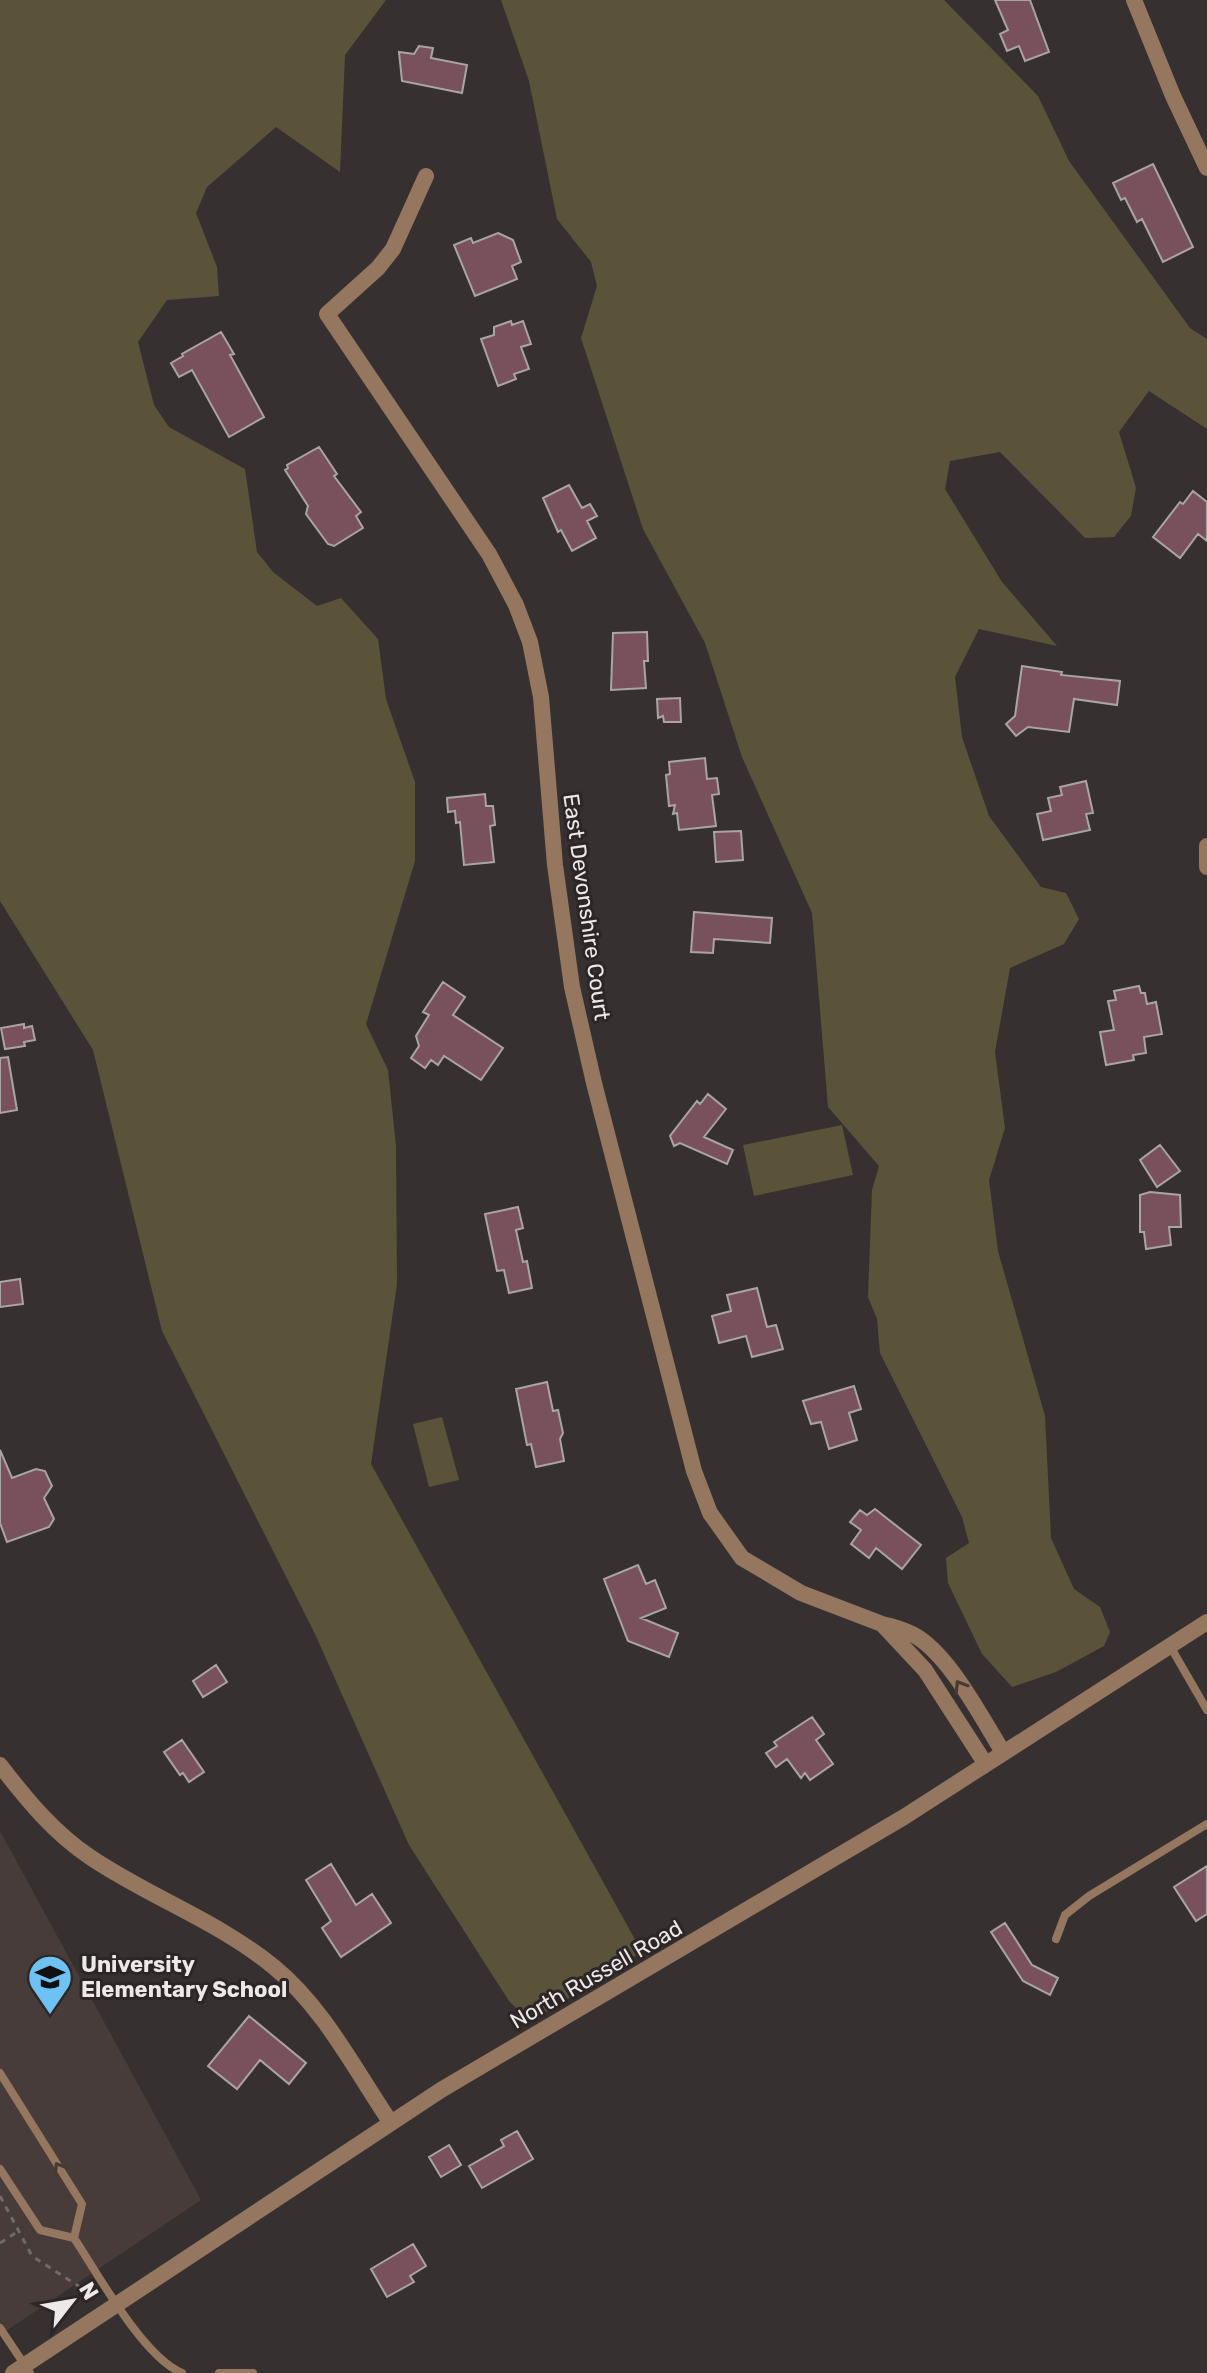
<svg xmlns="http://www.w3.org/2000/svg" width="1207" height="2373" font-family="Rubik,sans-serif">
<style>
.built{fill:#473c3a}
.green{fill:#5a5239}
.building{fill:#78515d;stroke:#a9a4a5;stroke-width:2}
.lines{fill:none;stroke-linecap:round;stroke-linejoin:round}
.path{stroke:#6f6b6a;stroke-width:3;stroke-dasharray:6 6;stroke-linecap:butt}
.lane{stroke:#95775f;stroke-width:8}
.street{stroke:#95775f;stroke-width:16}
.oneway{stroke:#463b34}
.labels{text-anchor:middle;stroke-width:6;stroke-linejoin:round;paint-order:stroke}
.street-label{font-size:22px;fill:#ece9e8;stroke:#2c2726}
.poi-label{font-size:22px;font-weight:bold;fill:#ece9e8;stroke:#2c2726;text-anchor:start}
</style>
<rect width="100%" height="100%" fill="#363130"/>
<path class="built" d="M0,1831l201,369 -201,135z"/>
<path class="green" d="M0,0h386l-41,55 -5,117 -64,-45 -69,60 -11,26 21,54 2,29 -52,4 -29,42 16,63 15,22 76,42 12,83 16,20 44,34 24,-8 37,41 8,60 29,83v79l-49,163 22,46 8,76 1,138 -26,180 271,488 -112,70 -21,-21 -100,-156 -94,-211 -153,-303 -69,-281 -93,-149z
M501,0h443l94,96 31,65 121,167 17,11v90l-58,-38 -30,41 17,56 -5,28 -17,21 -29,1 -85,-86 -50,9 -5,28 57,93 55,64 -78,-17 -24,48 7,60 27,79 52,71 25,6 13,26 -15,25 -54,24 -15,84 10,76 -16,52 9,71 47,165 6,122 23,51 26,18 10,25 -6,14 -48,26 -44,15 -30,-33 -34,-71 -2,-25 23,-15 -7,-26 -82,-164 -3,-34 -9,-22 4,-107 7,-24 -51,-59 -16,-194 -70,-156 -37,-114 -62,-114 -62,-191 16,-52 -6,-24 -34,-43 -28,-138z
M842,1125l11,50 -99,21 -11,-51z
M442,1417l17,63 -30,7 -16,-63z"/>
<path class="building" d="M995,0h35l19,52 -24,9 -6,-15 -12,5 -7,-17 8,-4z
M419,46l14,2 -2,10 36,7 -5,28 -60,-12 -3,-29 15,2z
M1153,164l40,83 -30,15 -21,-43 -5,3 -12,-24 -4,2 -8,-17z
M498,233l15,7 8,22 -9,4 5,13 -42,17 -21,-51 17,-7 2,5z
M511,321l1,4 11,-4 8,23 -10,3 8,22 -15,5 2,5 -18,7 -17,-47 13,-4v-8z
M221,332l13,22 -4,1 34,62 -35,20 -37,-67 -13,7 -8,-14 12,-7 -1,-2z
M319,447l18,27 -3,2 27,36 -5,4 7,12 -29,18 -6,-2 -22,-30 2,-8 -23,-36 3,-2 -1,-3z
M569,485l13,23 8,-4 7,12 -10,5 9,17 -24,13 -11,-21 -3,2 -15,-34z
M1193,491l14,11v39l-9,-7 -18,24 -27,-21 27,-35 3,2z
M647,632l1,29h-4l2,27 -35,2 2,-57z
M1022,666l40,6 -1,3 59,6 -3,24 -43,-6 -5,33 -41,-5 -12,9 -10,-12 9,-8z
M680,698l1,24h-17l-1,-6 -5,2 -1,-19z
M705,758l2,21 10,-1 2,16 -7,1 4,31 -37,4 -2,-17 -4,1 2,-9 -6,1 -3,-31 4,-1 -1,-12z
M1086,781l7,32 -7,1 4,16 -47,10 -6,-26 14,-3 -3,-13 14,-3 -2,-8z
M485,794l1,12h7l2,19 -5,1 4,36 -30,3 -4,-43 -4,1 -1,-12 -7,1 -1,-14z
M741,831l2,29 -27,2 -2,-30z
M694,912l78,6 -2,25 -56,-4 -1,14 -22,-1z
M443,982l22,15 -12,18 50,33 -22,32 -37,-24 -6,9 -7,-5 -6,8 -14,-10 8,-12 -3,-10 13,-21 -6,-3z
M1139,986l2,7h4l2,11 9,-2 6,32 -18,3 2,16 -13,2 1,5 -28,5 -6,-33 14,-2 -6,-29 8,-1 -2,-9z
M24,1024v4l8,-2 3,14 -11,2 1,4 -20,3 -4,-21z
M8,1057l9,53 -17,3v-55z
M708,1094l18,15 -22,28 29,13 -6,14 -47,-21 -6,3 -4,-10 27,-35 3,3z
M1160,1145l20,26 -23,16 -17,-27z
M1150,1192l30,3 1,32h-12l2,18 -25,4 -2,-17h-4v-37z
M518,1207l5,21 -7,2 7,32 4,-1 5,27 -23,5 -5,-23 -7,1 -12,-57z
M20,1279l3,25 -23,3v-25z
M757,1288l10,39 9,-2 7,24 -31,8 -6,-21 -27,7 -7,-27 19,-5 -4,-16z
M547,1382l6,29 5,-1 5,23 -3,6 4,22 -28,6 -5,-23 -4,1 -11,-56z
M854,1386l7,23 -12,4 8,27 -28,9 -8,-27 -10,2 -8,-23z
M0,1450l12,28 24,-9 9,2 7,15 -8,12 10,21 -5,8 -42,15 -7,-19z
M875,1509l46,36 -19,24 -26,-21 -7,10 -18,-14 10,-14 -11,-8 10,-12 7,5z
M638,1565l8,19 9,-4 11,28 -25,10 37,15 -9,24 -41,-16 -24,-62z
M216,1665l11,17 -24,15 -10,-16z
M812,1717l12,17 -8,6 17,24 -23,16 -5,-7 -4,5 -14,-19 -11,8 -10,-14 11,-7 -3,-4z
M182,1740l22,32 -15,10 -6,-9 -3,2 -16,-23z
M331,1864l25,41 16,-11 19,29 -50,34 -19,-29 9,-7 -25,-41z
M1207,1866v48l-11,7 -22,-34z
M1005,1923l27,42 26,13 -8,17 -27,-14 -32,-49z
M249,2016l57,47 -17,21 -29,-24 -23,29 -29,-23z
M517,2131l16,28 -51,29 -13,-22 35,-20 -3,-6z
M449,2145l12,20 -20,12 -12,-20z
M413,2244l13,22 -16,10 4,6 -27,15 -16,-28z"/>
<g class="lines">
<path class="path" d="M0,2196l32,60 51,33 7,-3
M0,2243l20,-13"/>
<path class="lane" d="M1170,1646l37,64
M1056,1939l9,-24 24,-19 118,-72
M0,2073l82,131 -8,34
M0,2169l40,61 34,8c24,36 69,119 108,135
M0,2328l30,45
M219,2373h34"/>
<path class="street" d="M1134,0l39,96 34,72
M426,176l-33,73 -15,19 -51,46 162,240 27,51 14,37 11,55 14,168 17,122 22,96 100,388 16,42 32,45 59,35 81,31
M1207,846v21
M985,1763l-60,-93 -43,-46c10,2 20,5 30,10 36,18 69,83 91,118
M0,1765c26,34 54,68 90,92 59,40 128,64 184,110 50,41 81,103 117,156
M13,2373l428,-283 463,-273 303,-195"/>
</g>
<defs><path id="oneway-chevron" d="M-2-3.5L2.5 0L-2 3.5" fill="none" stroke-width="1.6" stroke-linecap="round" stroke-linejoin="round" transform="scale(2)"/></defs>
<g class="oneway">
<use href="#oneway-chevron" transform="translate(960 1686) rotate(-122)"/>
<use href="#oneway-chevron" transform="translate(59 2168) rotate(-122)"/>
</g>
<defs>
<g id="school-pin" transform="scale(2.3)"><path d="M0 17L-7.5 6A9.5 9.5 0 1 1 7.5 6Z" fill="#6ec2f3" stroke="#2c2726"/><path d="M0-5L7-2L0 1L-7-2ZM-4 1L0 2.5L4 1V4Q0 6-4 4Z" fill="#111"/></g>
</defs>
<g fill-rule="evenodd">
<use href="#school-pin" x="50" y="1977"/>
</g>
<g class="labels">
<g class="street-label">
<text transform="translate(587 907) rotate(82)" y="8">East Devonshire Court</text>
<text transform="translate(596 1974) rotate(-30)" y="8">North Russell Road</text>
</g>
<g class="poi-label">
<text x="81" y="1972">University<tspan x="81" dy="25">Elementary School</tspan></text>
</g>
</g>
<g transform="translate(72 2301) rotate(59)" stroke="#2c2726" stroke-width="6" paint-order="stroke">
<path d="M0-6L14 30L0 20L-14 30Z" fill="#ece9e8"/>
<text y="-12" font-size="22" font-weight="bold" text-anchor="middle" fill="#ece9e8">N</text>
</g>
</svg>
